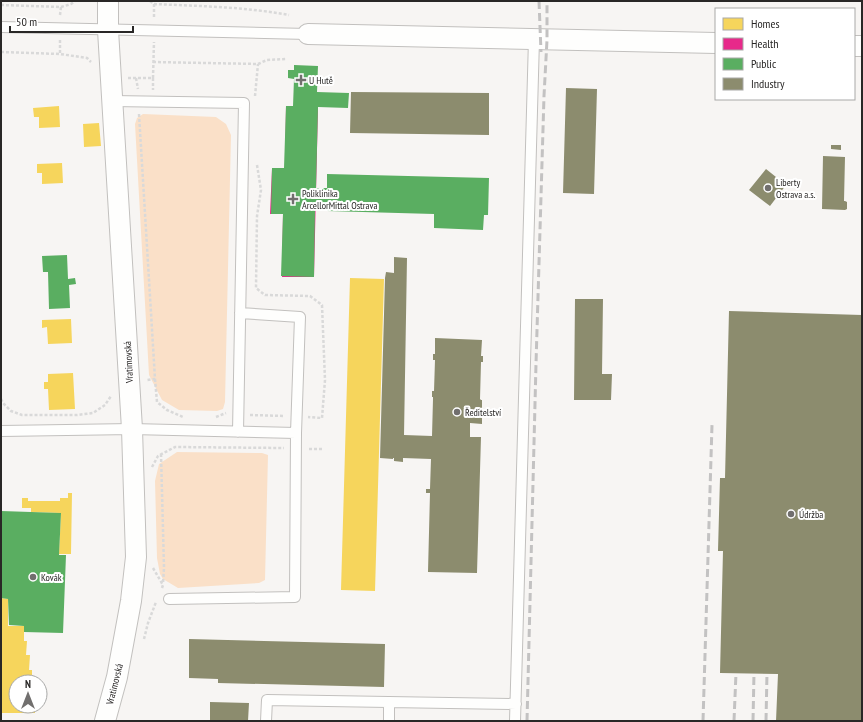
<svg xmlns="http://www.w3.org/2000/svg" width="863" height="722" font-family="'PT Sans Narrow',sans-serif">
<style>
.green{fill:#fae0c8}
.homes{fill:#f6d55c}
.health{fill:#e7298a}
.public{fill:#5aae61}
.industry{fill:#8c8c6e}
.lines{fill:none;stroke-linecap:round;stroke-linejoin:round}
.lane-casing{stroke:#c2c0be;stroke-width:12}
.street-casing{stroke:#c2c0be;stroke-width:22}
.path{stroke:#d9d9d9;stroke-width:2.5;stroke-dasharray:3 2;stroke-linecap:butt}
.lane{stroke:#fefefd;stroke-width:10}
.street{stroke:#fefefd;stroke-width:20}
.rail{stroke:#c3c2c2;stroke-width:3;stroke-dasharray:8 4;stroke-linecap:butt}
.poi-dot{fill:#716f6e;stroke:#fff;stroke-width:1.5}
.labels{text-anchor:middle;stroke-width:4;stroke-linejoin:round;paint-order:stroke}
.poi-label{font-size:10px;fill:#292726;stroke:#fff;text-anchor:start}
.street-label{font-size:10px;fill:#292726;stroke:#fff}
</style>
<rect width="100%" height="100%" fill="#f7f5f3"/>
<path class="green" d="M143,114l73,3 10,7 5,11 -6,267 -2,7 -6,2 -38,-1 -17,-10 -13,-25 -14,-251 2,-6z
M177,452l85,1 6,2 -3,125 -6,3 -81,5 -15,-9 -3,-5 -3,-16 -2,-77 4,-17z"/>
<path class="homes" d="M59,106l1,21 -21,1v-11h-5l-1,-9z
M99,123l2,23 -17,1 -1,-23z
M62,163l1,20 -21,1v-11h-5v-9z
M350,278l34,1 -9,312 -34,-1z
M71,319l1,24 -24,1 -1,-17 -5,1v-8z
M73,373l2,36 -26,1 -1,-21h-4v-7h4v-8z
M68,493h4l-1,61h-12l2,-41 -30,-1v-4h-9v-10h6v3h32v-3h8z
M1,598l7,1v27h16v15h3l-1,14h4l-1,15h3v12h-16v24h19v7h-34z"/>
<path class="health" d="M286,106l32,1 -4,170h-32l1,-63h-13l2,-45h13z"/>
<path class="public" d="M294,65l24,1 -1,26 32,1 -1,15 -30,-1 -2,81h11v-14l162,4 -1,37h-4l-1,15 -49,-2v-14l-107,-3v-1h-12l-1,67 -33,-1 2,-62h-12l1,-46h12l2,-62h7l1,-27 -6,-1v-8h6z
M67,255l1,24 7,-1 1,6 -7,1 1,23 -21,1 -1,-37h-5l-1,-16z
M1,511l60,2 -2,42h7l-3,78 -39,-1v-6l-15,-1 -1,-26 -7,-1z"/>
<path class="industry" d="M566,88l31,1 -3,105 -31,-1z
M351,92l138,1v42l-139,-2z
M831,145h10v5l-10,-1z
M823,156l22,1 -1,44h1l2,1v7l-2,1 -23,-1z
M766,169l20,16 -16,21 -21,-16z
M394,257l13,1 -3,177 28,1 1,-37v-2h-1v-6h2l1,-31h-2v-6h2v-16l47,2 -1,16h2v6h-2l-1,37 1,1h1v24l-12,-1v14h11l-4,136 -49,-1 2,-79h-4v-4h4l1,-30 -28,-1v4l-9,-1v-3h-1v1l-13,-1 5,-180 1,-6 8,1z
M575,299h28l-1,75h10l-1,26h-37z
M729,311l133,4v405h-35v1h-51l2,-47 -58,-1 3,-122h-5l2,-73h5z
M189,639l196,5 -1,43 -166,-4v-4l-29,-1z
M210,702l39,1 -1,18h-38z"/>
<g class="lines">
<g class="lane-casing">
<path id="lane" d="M1,27l307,7
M112,101l132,2 -6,329
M1,431l131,-2 164,4
M169,599l126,-2 1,-164 4,-116 -60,-4
M266,721l1,-21 249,4
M389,721v-19
M515,721l19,-682"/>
</g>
<g class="street-casing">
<path id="street" d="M308,34l408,9
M854,46h8
M105,721l12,-44 14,-76 5,-44 -4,-128 -24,-399v-29"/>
</g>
<path class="path" d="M150,1l4,3c44,2 92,3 135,11
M1,5l60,2 10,-3 4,-3
M60,15l1,-8
M154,17v-13
M60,40v14l27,4 4,4
M1,52l59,2
M153,62l105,2 9,-4 20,-1
M128,78h25l1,-36
M136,78l2,11
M153,78v12
M255,96l3,-32
M139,114l16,265 -8,1
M257,165l4,25 -4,26 -1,72 9,7 45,1 12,9 3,75 -3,38 -14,-1
M155,379l2,23 10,8 16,7
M1,399l2,4 8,8 11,4h55l16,-2 12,-8 6,-9
M250,415l35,1
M216,417l10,-4
M309,449h14
M161,454l3,114 -1,16
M152,467l6,-11 17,-9 109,1
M153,568l10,17 -1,3
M144,639l4,-16 8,-21"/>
<use href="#lane" class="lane"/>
<use href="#street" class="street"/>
<path class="rail" d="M539,1l2,51
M527,721l9,-357 8,-268 3,-56v-39
M703,721l9,-296
M734,721l2,-48
M753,721l1,-48
M766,721l1,-48"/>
</g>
<g class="poi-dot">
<path d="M299 74h4v4h4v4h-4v4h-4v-4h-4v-4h4z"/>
<circle cx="768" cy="188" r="4"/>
<path d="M291 193h4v4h4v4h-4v4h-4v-4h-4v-4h4z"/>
<circle cx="457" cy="412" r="4"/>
<circle cx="791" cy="514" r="4"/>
<circle cx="33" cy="577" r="4"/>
</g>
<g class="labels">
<g class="poi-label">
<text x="309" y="84">U Hutě</text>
<text x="776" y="186">Liberty<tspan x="776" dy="12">Ostrava a.s.</tspan></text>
<text x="302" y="197">Poliklinika<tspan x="302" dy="12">ArcellorMittal Ostrava</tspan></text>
<text x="465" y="416">Ředitelství</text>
<text x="799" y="518">Údržba</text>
<text x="41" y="581">Kovák</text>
</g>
<g class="street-label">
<text transform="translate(128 362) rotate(-93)" y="4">Vratimovská</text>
<text transform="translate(114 684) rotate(-76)" y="4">Vratimovská</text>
</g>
</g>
<rect width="863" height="722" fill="none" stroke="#292726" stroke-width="4"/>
<rect x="715" y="8" width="140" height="92" fill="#ffffff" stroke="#a9a9a8"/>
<rect x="723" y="18" width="20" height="12" fill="#f6d55c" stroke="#a9a9a8"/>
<text x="751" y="28" font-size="12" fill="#292726">Homes</text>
<rect x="723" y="38" width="20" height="12" fill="#e7298a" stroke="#a9a9a8"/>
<text x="751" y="48" font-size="12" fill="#292726">Health</text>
<rect x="723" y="58" width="20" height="12" fill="#5aae61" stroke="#a9a9a8"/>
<text x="751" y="68" font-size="12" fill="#292726">Public</text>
<rect x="723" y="78" width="20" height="12" fill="#8c8c6e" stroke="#a9a9a8"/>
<text x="751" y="88" font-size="12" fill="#292726">Industry</text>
<g transform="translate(28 694)"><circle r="19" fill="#ffffff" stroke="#a9a9a8"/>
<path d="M0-3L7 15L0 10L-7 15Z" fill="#716f6e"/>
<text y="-6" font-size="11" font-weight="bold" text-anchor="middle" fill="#292726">N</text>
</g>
<path d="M10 26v6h123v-6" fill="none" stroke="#292726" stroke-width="2"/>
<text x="16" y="26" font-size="12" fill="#292726" stroke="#ffffff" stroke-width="3" paint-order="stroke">50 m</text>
</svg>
